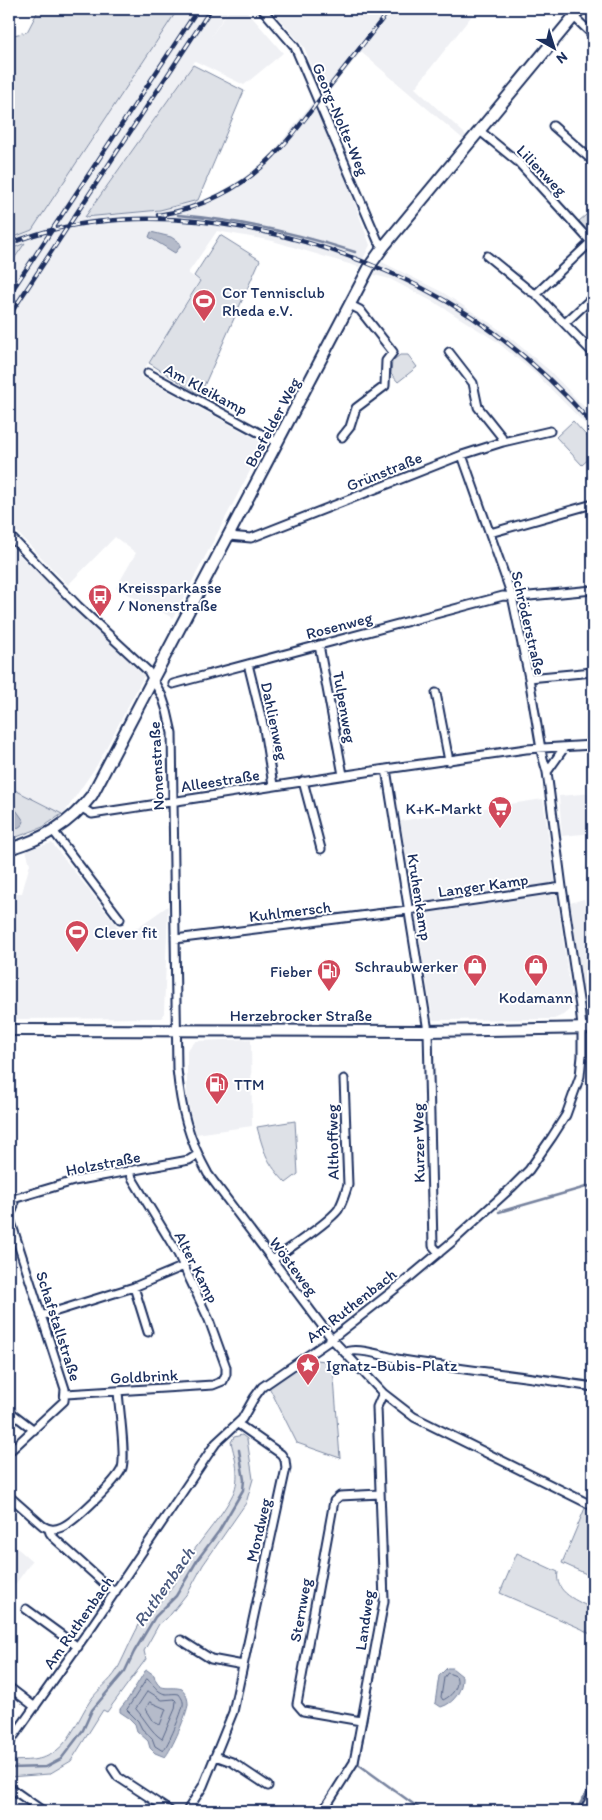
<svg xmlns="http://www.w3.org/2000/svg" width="602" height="1820" font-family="Itim,sans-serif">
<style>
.built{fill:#eff0f4}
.green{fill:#dee1e7;stroke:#7c88a2}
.water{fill:#b5bbca;stroke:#77839f}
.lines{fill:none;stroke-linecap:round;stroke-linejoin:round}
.shore{stroke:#596789;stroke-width:1}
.stream{stroke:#77839f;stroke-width:2.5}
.street-casing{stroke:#1b2f5e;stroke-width:11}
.secondary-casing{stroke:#1b2f5e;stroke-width:14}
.street{stroke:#fff;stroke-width:7}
.secondary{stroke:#fff;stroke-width:10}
.rail-casing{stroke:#1b2f5e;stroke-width:4.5}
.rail{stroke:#fff;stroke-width:2.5;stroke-dasharray:8;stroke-linecap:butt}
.labels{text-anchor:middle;stroke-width:4;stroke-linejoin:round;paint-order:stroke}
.street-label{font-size:16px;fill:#1b2f5e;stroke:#fff}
.poi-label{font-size:16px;fill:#1b2f5e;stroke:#fff;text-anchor:start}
.water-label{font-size:18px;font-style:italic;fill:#49597e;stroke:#fff}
</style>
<rect width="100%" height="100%" fill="#fff"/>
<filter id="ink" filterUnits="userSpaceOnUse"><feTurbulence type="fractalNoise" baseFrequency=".02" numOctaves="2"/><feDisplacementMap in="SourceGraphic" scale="10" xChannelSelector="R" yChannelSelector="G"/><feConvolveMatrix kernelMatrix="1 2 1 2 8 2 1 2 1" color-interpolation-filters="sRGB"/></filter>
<g filter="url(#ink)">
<path class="built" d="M178,9h51l-19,29 20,-29h15l38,44 -39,32 -49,-24 -109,156 74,-7 48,-12 14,-7 26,-16 23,-20 41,-52 27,58 31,84 -11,22 -86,-26 -56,-10 -29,42 11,8 -59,95 122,66 1,4 -90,172 -57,-30 20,-35 -21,-16 -47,48 -59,-61v-258l15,-22 -15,6v-11l23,-9z
M271,9h206l-62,79 51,47 -3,4 -102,-87 -37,45 -20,-50z
M382,262l60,30 48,31 17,12 43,36 38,40 5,5v16l-54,-55 -43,-36 -57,-36 -49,-26 -16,-4z
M9,545l135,131 -47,89 -32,47 -3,2 -53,-27z
M593,793v40l-31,3 -3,-40z
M543,799l25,175 4,26 -3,10 -6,5 -9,4 -121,1 -33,-199z
M52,843l73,93 43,-30 -4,107 -2,5 -153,1v-126h13l8,-29 -4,-14z
M584,899l2,8 7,-2v105l-6,-9 -5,-16 -12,-82z
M251,1039l1,87 -56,8 -9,-36v-48l9,-9z
M9,1541l23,20 -23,32z"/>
<path class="green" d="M39,9h139l-146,221 -23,9v-203l18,-4z
M193,65l51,26 -46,109 -38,10 -75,7z
M593,200v31l-4,1 -10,-11 14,-12 -4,-5z
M220,235l40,25 -60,135 -51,-32 51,-82 -6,-5z
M25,243l-16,23v-16z
M400,355h8l9,12 -19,15 -7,-8 1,-13z
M573,421l20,22v12l-11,10 -26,-28z
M9,787l53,27 -19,13 -34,13z
M295,1121l3,53 -12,9c-19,-20 -22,-30 -29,-56z
M315,1360l12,1 6,4 7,93 -43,-15 -28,-56 38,-25z
M242,1435l5,4 6,40 -7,24 -43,62 -14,26 -18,23 -12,10 -15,27 2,8 -39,53 -4,-2 -32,51 -22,13 -40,3v-16c16,-1 34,1 47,-10 16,-12 23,-34 34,-50 7,-11 20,-19 27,-31 9,-17 19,-43 30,-58 3,-4 8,-5 12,-9 14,-13 20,-31 31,-47 14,-21 32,-40 43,-62 8,-17 2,-36 -2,-52l3,-5z
M585,1508l8,4v65l-31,-14z
M517,1553l41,19c-4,21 20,29 35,37v27l-11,-7 -82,-36z"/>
<path class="water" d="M151,232l20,5 9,6v4l-5,6 -26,-16z
M9,800l15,21c-1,6 -10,9 -15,8z
M447,1668h5l10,8c1,13 -7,27 -21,31l-6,-4 4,-27z
M147,1670l7,5c4,19 16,10 28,14 4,4 6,10 6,15 0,8 -17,47 -23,53l-10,-4 -5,-5 -2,-7 -11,-10 -2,-7 -6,-6 -9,-6v-3l8,-10 17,-28z"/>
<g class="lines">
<path class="shore" d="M448,1673l8,3c4,10 -4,20 -13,24l-2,-3 3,-19z
M147,1679c6,4 10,14 19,15 5,0 9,-1 13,0 2,3 5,7 4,11 -1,8 -15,40 -20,46l-8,-5 -3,-8 -10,-9 -4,-8 -11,-11z
M148,1691l14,9 12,-1 2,2 -1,8 -13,30c-11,-7 -17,-20 -26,-30z
M150,1702l16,7 -6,16 -6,-3 -8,-13z"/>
<path class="stream" d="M178,215c60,5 119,18 177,37
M499,1212l94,-27
M387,1547l1,54 -30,163 65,47
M9,1768l37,-1 15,-8 13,-17 9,-12 9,-20 33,-39 9,-19 21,-35 21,-21 22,-37 21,-28 24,-41 1,-10 -5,-30
M576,1811l17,-30
M588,1811l5,-9"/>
<g class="street-casing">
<path id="street" d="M262,9l33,38 83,194 6,5
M573,16l20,19
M553,126l40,35
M480,131l38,31 73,80
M487,256l43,35 6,3 57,59
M536,294l57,-54
M565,323l28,-26
M449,352l24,31 5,24 23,29 2,6
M148,373l130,70
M342,437l8,-10 6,-19 29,-22 1,-25 7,-9 -33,-42 -10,-5
M490,533l103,-29
M9,535l69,71 70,65 14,25 5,15 5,22 5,336c4,40 11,69 31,105l124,165 51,54 31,24 179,89
M229,536l22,2 211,-83 41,-13 47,-11
M319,645l24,130
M248,664l16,65 9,56
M529,678l64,-6
M173,684l330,-88 16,1 74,-7
M436,693l13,68
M386,769l42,262 5,215 6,7
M547,772l17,-24
M303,781l18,68
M82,808l10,6 294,-45 140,-20 67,-4
M54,832l66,87
M175,939l233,-29 154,-23
M9,1194c6,6 7,14 0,20
M13,1199l61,-18 115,-21 8,-5
M9,1216l56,173 -1,12 -55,51
M273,1260c17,-13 52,-34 65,-50 5,-8 7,-17 10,-25l-4,-106
M134,1287l14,45
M41,1316l93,-29 50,-21
M345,1353c10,-7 40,3 52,6 65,11 131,17 196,28
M66,1394l147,-9 10,-4 3,-7v-7l-17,-47 -31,-66 -46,-76 -2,-8
M9,1411l25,19
M9,1496l34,30c7,4 12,4 19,1 12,-5 55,-46 60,-59 4,-14 -3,-60 -4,-77
M49,1530l1,3 3,4 62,56
M26,1609l52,38
M181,1640l30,19 32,6
M9,1687l26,20
M361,1721l-58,-10 -6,-7 37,-203 6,-5 40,-2
M9,1743l85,-120 115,-170 7,-10 26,-24 12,-21 8,-11 67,-46 75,-59 49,-41 58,-53 18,-18 23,-33 14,-22 14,-39 2,-20v-28l-2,-21 -18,-120 -15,-115 -5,-17 -13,-77 -17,-82 -50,-141
M215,1756l17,6 36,24
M112,1768l6,9 52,34
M9,1787l34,24
M187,1811l16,-25 30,-74 53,-244 -1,-8 -4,-6 -43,-30
M323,1811l31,-49 30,-161 -7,-194 6,-14
M584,1811l9,-17"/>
</g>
<g class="secondary-casing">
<path id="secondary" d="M9,849c34,-10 61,-25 83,-54l279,-531 13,-18 196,-237
M9,1030l419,1 165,-3"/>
</g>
<use href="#street" class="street"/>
<use href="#secondary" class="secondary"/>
<g class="rail-casing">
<path id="rail" d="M158,215c43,-6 86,-28 116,-60 18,-18 33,-39 48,-59 23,-29 46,-58 68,-87
M9,244c141,-58 340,-8 463,73 46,31 85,67 121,108
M9,295l189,-286
M9,316l202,-307"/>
</g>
<use href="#rail" class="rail"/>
</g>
</g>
<defs>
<g id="stadium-pin" transform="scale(1.25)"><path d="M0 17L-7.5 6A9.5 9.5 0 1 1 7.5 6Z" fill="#d1495b" stroke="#fff"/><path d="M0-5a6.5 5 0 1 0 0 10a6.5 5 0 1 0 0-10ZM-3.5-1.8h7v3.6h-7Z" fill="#fff"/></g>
<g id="bus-pin" transform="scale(1.25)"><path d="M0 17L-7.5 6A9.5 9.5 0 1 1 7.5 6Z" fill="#d1495b" stroke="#fff"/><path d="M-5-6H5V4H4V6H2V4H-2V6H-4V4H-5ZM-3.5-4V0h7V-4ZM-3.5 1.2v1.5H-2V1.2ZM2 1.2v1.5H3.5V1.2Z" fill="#fff"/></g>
<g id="supermarket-pin" transform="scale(1.25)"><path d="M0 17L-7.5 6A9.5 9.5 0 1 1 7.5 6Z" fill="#d1495b" stroke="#fff"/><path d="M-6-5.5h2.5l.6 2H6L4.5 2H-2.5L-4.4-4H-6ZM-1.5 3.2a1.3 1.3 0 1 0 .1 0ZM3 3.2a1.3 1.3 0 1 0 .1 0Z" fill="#fff"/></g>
<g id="shop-pin" transform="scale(1.25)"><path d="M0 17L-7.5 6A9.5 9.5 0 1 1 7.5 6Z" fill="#d1495b" stroke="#fff"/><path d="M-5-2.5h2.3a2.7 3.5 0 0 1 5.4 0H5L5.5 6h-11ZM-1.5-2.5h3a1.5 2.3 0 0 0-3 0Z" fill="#fff"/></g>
<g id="fuel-pin" transform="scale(1.25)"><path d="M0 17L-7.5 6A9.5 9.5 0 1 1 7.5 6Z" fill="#d1495b" stroke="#fff"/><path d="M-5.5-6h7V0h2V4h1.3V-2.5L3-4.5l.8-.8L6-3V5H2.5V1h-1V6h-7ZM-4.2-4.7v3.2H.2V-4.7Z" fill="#fff"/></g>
<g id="sight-pin" transform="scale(1.25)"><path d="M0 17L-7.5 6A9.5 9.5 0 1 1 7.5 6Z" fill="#d1495b" stroke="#fff"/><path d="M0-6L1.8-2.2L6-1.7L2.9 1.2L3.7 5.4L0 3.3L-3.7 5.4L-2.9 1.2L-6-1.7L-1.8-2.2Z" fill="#fff"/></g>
</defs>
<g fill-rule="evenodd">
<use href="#stadium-pin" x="204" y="301"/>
<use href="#bus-pin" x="100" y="596"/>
<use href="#supermarket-pin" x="500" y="808"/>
<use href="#stadium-pin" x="77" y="932"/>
<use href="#shop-pin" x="475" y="966"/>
<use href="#shop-pin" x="536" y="966"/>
<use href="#fuel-pin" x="329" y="971"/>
<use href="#fuel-pin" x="217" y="1084"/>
<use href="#sight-pin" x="308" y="1365"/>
</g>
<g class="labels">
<g class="street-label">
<text transform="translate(341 119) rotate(67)" y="6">Georg-Nolte-Weg</text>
<text transform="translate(542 170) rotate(46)" y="6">Lilienweg</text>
<text transform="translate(206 389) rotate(28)" y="6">Am Kleikamp</text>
<text transform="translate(272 422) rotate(-62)" y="6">Bosfelder Weg</text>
<text transform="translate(384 471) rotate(-22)" y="6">Grünstraße</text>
<text transform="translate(529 623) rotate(77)" y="6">Schröderstraße</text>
<text transform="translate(339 625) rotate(-15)" y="6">Rosenweg</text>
<text transform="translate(345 707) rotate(80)" y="6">Tulpenweg</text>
<text transform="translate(275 721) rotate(78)" y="6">Dahlienweg</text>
<text transform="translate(156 766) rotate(-93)" y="6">Nonenstraße</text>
<text transform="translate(220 780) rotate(-9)" y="6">Alleestraße</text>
<text transform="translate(483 885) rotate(-8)" y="6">Langer Kamp</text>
<text transform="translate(420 897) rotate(81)" y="6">Kruhenkamp</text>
<text transform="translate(290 911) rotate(-7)" y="6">Kuhlmersch</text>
<text x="301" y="1021">Herzebrocker Straße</text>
<text transform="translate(332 1142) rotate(-91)" y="6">Althoffweg</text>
<text transform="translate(418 1143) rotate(-91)" y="6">Kurzer Weg</text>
<text transform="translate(103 1163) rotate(-11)" y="6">Holzstraße</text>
<text transform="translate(294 1266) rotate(53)" y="6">Wösteweg</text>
<text transform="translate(197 1267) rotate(63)" y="6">Alter Kamp</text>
<text transform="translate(351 1305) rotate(-38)" y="6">Am Ruthenbach</text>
<text transform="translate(59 1326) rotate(72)" y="6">Schafstallstraße</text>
<text transform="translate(144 1376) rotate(-3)" y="6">Goldbrink</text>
<text transform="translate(258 1530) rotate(-77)" y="6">Mondweg</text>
<text transform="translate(300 1610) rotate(-80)" y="6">Sternweg</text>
<text transform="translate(364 1620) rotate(-82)" y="6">Landweg</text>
<text transform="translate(78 1622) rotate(-55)" y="6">Am Ruthenbach</text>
</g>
<g class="poi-label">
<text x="222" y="298">Cor Tennisclub<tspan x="222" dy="18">Rheda e.V.</tspan></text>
<text x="118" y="593">Kreissparkasse<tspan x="118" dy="18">/ Nonenstraße</tspan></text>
<text x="482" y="814" text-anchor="end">K+K-Markt</text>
<text x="94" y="938">Clever fit</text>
<text x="458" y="972" text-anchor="end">Schraubwerker</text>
<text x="312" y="977" text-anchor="end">Fieber</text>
<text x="536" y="1003" text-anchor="middle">Kodamann</text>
<text x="234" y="1090">TTM</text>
<text x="326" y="1371">Ignatz-Bubis-Platz</text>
</g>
<g class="water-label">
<text transform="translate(164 1587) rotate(-55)" y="6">Ruthenbach</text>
</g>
</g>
<rect width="602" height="1820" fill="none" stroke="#fff" stroke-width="30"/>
<rect x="15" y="15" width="572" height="1790" fill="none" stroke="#1b2f5e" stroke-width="2" filter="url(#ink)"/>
<g transform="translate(554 48) rotate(141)" stroke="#ffffff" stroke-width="4" paint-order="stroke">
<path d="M0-4L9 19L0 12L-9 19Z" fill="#1b2f5e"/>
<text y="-8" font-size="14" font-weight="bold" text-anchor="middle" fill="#1b2f5e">N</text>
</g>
</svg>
